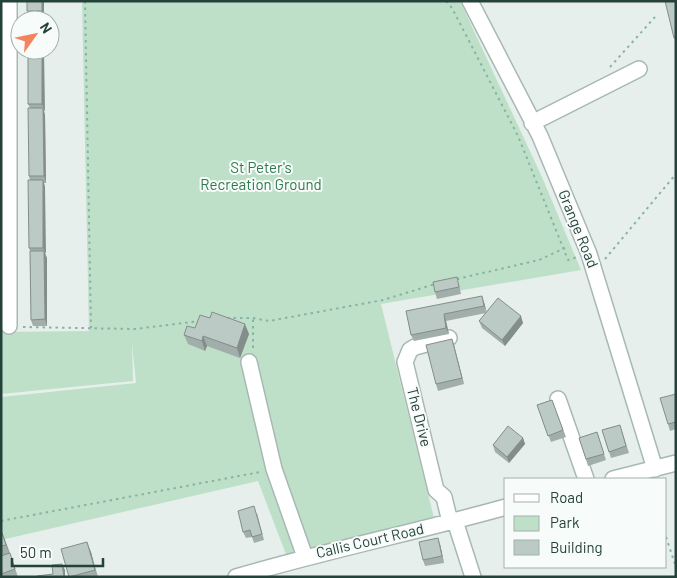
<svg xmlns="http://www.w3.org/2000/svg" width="677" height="578" font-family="Barlow,sans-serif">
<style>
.green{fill:#bfe0c8}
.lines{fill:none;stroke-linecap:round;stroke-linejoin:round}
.minor-casing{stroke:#a8b8b2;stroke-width:18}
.path{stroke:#86b3a5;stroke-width:2;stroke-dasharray:2.5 4;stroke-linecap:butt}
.minor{stroke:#fff;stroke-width:15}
.wall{fill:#a1aea9}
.shaded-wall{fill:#838d89}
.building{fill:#bbcac4;stroke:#838d89}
.labels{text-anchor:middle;stroke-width:4;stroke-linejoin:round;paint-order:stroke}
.park-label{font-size:15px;fill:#2d7a4b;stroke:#f7fbf9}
.street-label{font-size:15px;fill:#24423a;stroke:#f7fbf9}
</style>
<rect width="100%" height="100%" fill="#e6efeb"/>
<path class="green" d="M82,1h378l82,176 39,93 -200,34 53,214 -147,39 -29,-76 -257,59v-143l135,-14 -4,-40 1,38 -132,13v-62l88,-1z"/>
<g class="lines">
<g class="minor-casing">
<path id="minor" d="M9,1v325
M470,1l70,135 49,118 66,215
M532,123l107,-54
M449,338l-34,9 -5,3 -5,12 31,128 8,7 6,25
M249,362l25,107 31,88
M558,399l28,80
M613,479l63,-16
M455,521l18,56
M236,577c89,-26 180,-45 270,-70"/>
</g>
<path class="path" d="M85,1l6,327
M446,1l6,7 66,128 50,124 9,-3
M610,67l45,-50
M605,259l71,-85
M457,279l82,-19 26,-12
M227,318h26l16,3 114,-21 52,-16
M23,327l112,2 65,-8
M253,348v-30
M1,521l259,-49
M666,537l10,30"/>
<use href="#minor" class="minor"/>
</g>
<path class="wall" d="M44,1v16h-1l1,3h-16v-5l-1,-4z
M28,50l17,61h-1l1,4 1,68h-2l1,4v67l2,4v68h-14l-2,-6 -1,-69 -1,-3 1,-68 -1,-4 1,-68 -2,-4z
M459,284l2,10 -24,5 -2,-7z
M484,302l2,10 37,11 -18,23 -23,-18 -3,-7 7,-8 -40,8 3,13 -35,7 -3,-6 -5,-24z
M195,328l54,6 -9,24 -33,-12 -2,5 -17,-7 -4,-9z
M452,339l12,45 -26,7 -2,-7z
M676,394v35l-6,2 -2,-7z
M552,400l14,37 -15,5 -14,-37z
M620,425l9,28 -18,5 -9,-28z
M597,432l9,28 -18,6 -9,-28z
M523,438l2,6 -16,19 -14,-11 -2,-7z
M257,513l7,27 -10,3 -2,-6 -6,1 -3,-6z
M1,529l9,24 8,24h-17z
M440,544l4,19 -19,3 -2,-6z
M91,552l7,25h-29z"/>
<path class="shaded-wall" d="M42,1h2v16l-2,-6z
M42,50h2l1,61 -3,-7z
M43,108l2,7 1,68 -2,-7z
M43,180l2,7 1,67 -3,-6z
M44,251l3,7v68l-2,-7z
M482,296l2,6 3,11 -3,-7z
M444,314l2,7 3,13 -3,-6z
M521,316l2,7 -18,23 -3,-6z
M245,324l4,10 -9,24 -3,-10z
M203,336l4,10 -2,5 -3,-10z
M452,339l2,6 10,39 -2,-6z
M523,438l2,6 -16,19 -2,-6z
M1,529l6,17 5,16 -6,-17z
M438,538l2,6 4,19 -2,-7z
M87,542l4,10 6,25z
M62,564l3,6v7h-1z"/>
<path class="building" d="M27,1h15v10h-15z
M665,1h11v38l-2,-1z
M28,15h14v5h-14z
M28,50h14v54h-14z
M28,108h15l1,68h-15z
M28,180h15v68h-14z
M30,251h14l1,68 -14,1z
M457,277l2,10 -24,5 -2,-10z
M482,296l2,10 -40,8 2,14 -35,7 -5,-24z
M498,298l23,18 -19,24 -23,-19z
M212,312l33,12 -8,24 -34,-12 -1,5 -18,-6 3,-9 8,2 5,-13 10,3z
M452,339l10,39 -26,6 -10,-39z
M676,394v28l-8,2 -8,-26z
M552,400l11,30 -15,6 -11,-31z
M620,425l6,21 -17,6 -7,-22z
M508,426l15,12 -16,19 -14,-12z
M597,432l7,22 -18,5 -7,-21z
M254,506l8,28 -10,3 -2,-7 -7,2 -5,-21z
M1,530l5,15 -5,1z
M438,538l4,18 -19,4 -4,-18z
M87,542l8,28 -26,7 -8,-28z
M10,553l5,16 -14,5v-18z
M62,564l2,13h-27v-1l16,-2 -1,-9z"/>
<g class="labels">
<g class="park-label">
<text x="261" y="173">St Peter's<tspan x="261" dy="17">Recreation Ground</tspan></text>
</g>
<g class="street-label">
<text transform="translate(578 229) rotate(68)" y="5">Grange Road</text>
<text transform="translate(419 417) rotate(76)" y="5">The Drive</text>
<text transform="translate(370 541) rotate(-13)" y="5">Callis Court Road</text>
</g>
</g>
<rect width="677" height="578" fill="none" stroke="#24423a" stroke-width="5"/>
<rect x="504" y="478" width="162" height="90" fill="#f7fbf9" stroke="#a3b1ad"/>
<rect x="514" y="494" width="25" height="8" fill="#ffffff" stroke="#a3b1ad"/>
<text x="550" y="503" font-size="15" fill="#24423a">Road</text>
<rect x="514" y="516" width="25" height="15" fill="#bfe0c8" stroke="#a3b1ad"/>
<text x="550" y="528" font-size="15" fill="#24423a">Park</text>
<rect x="514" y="540" width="25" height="15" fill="#bbcac4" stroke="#a3b1ad"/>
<text x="550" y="553" font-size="15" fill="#24423a">Building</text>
<g transform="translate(35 35) rotate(57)"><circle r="24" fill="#f7fbf9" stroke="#a3b1ad"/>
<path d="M0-4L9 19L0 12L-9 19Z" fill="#f4845f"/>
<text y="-8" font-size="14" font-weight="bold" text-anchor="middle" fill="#24423a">N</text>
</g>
<path d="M12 558v8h91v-8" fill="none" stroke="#24423a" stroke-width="2.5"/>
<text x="20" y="558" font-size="15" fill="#24423a" stroke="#f7fbf9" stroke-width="4" paint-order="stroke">50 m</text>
</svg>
